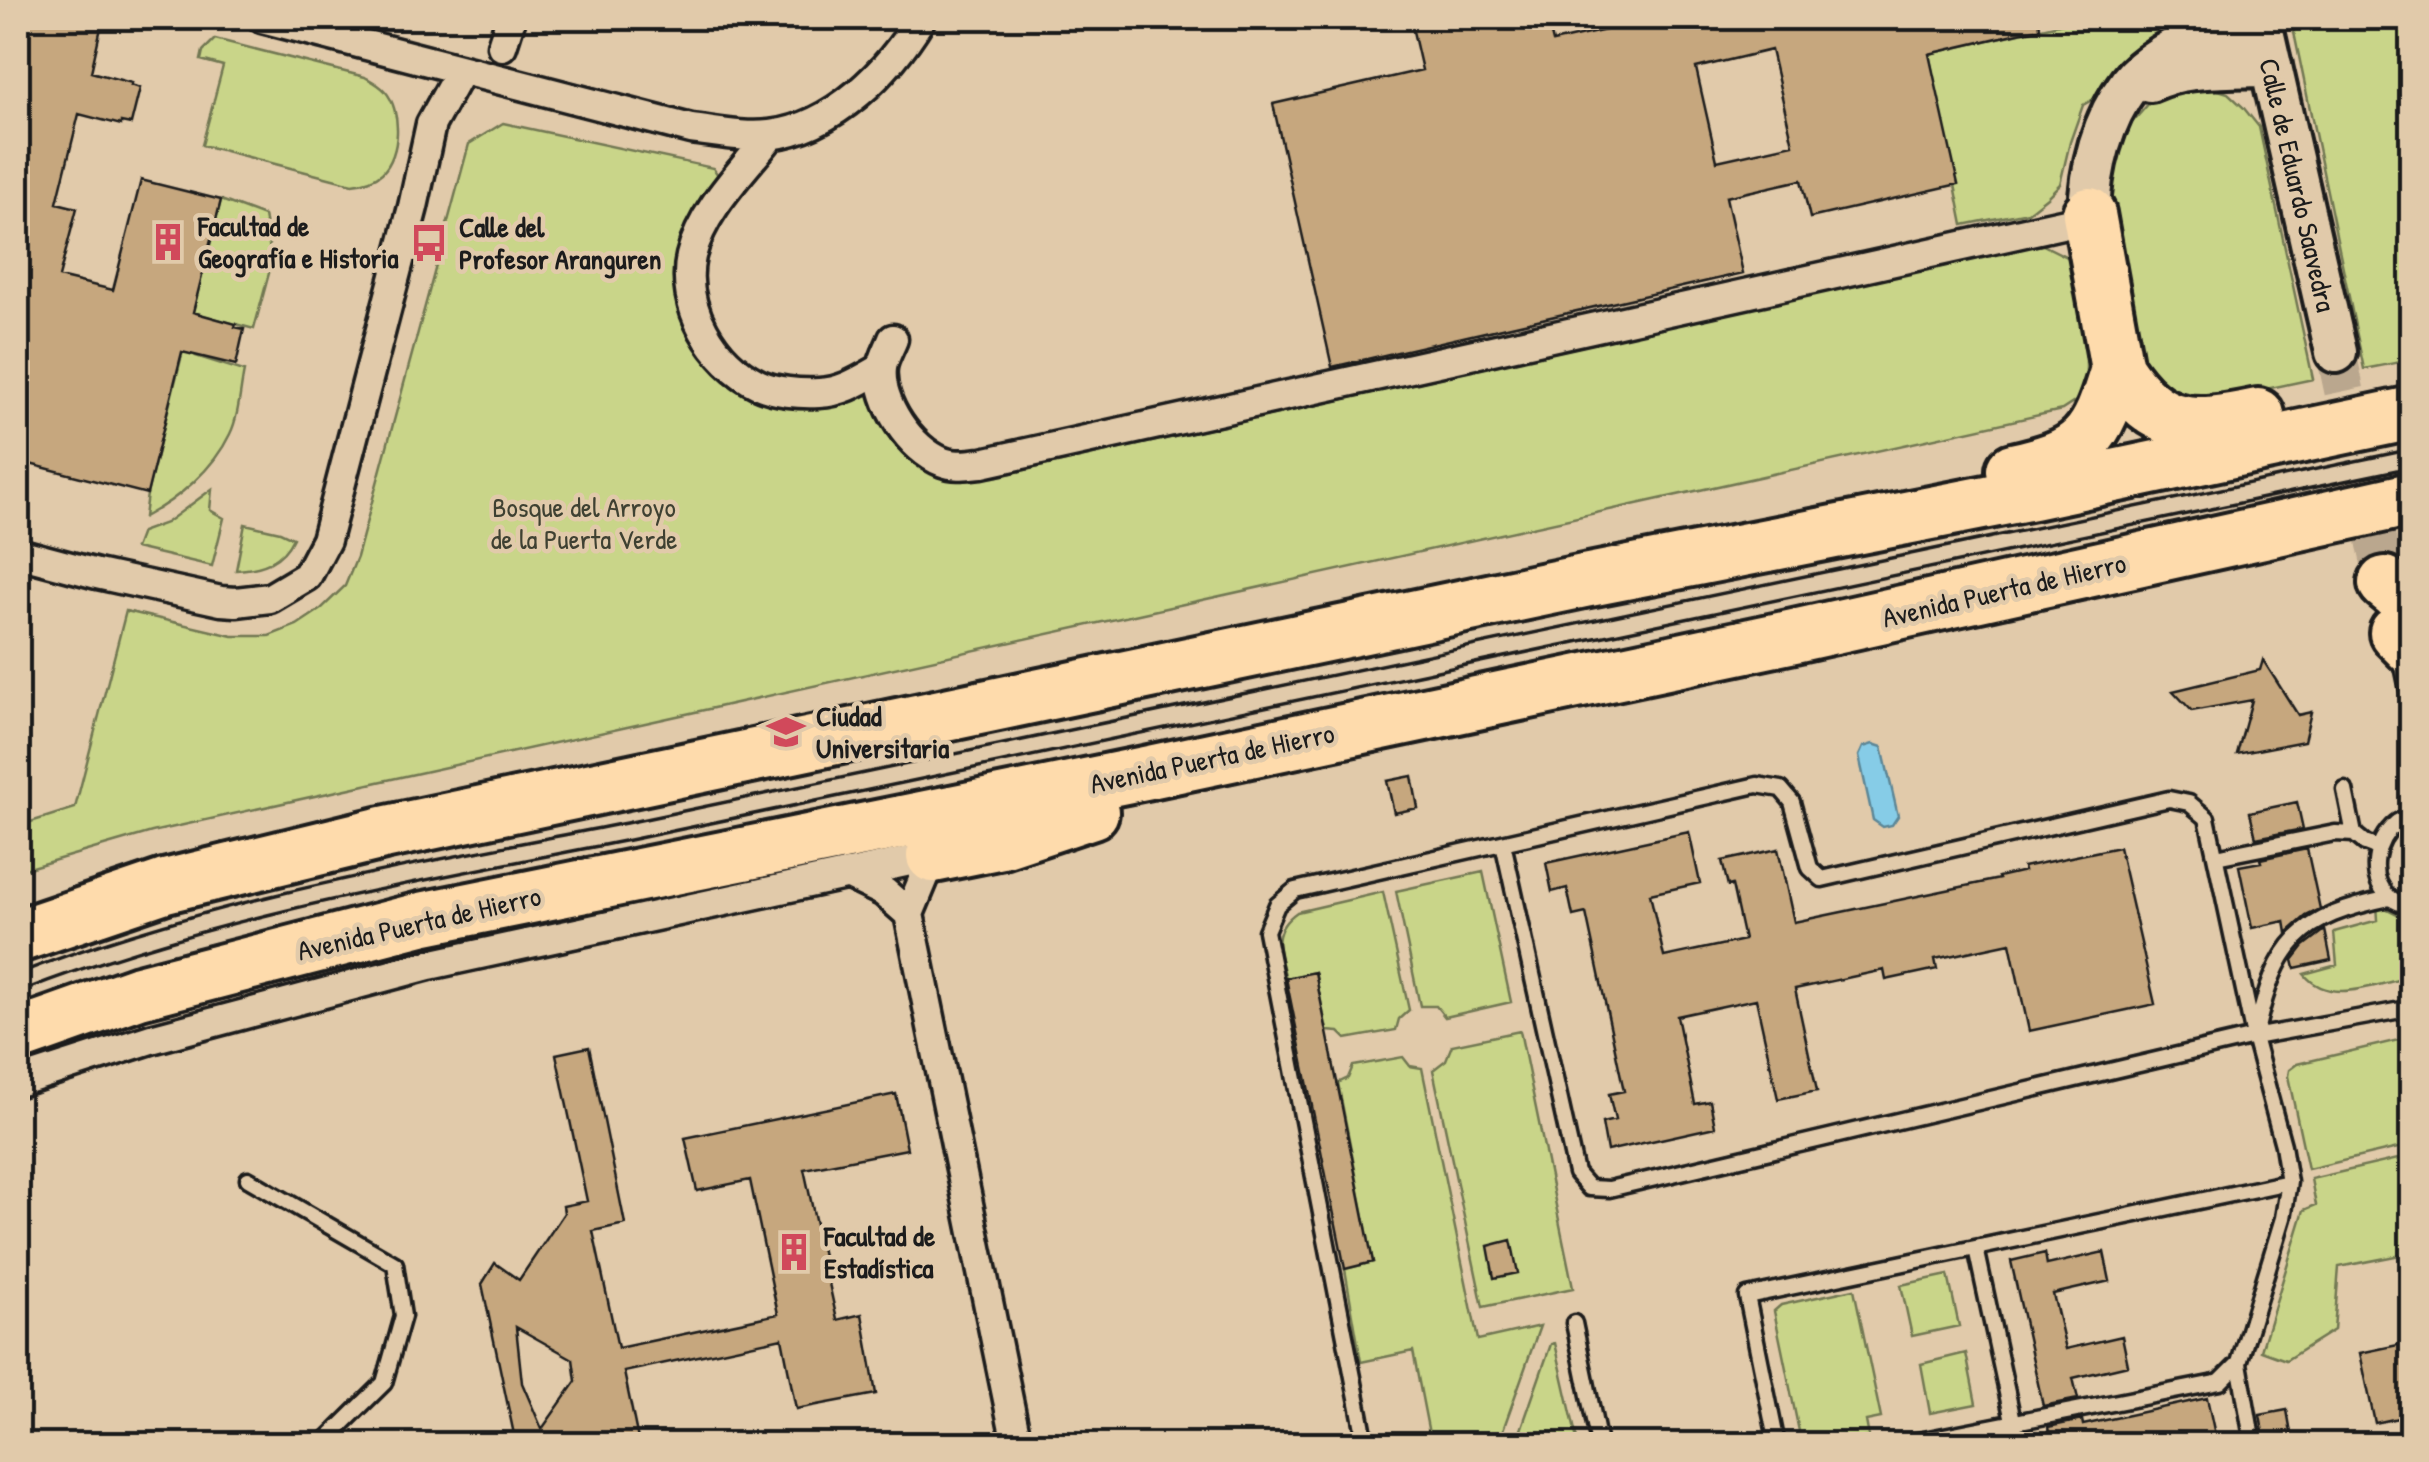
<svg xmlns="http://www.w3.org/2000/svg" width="2429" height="1462" font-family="'Patrick Hand',sans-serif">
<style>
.green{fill:#c9d589;stroke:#727852;stroke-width:2.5}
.water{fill:#86cce7;stroke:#5c8696;stroke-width:2.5}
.building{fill:#c6a77e;stroke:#1c1c1c;stroke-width:2.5;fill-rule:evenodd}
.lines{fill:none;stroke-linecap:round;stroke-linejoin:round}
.secondary-tunnel{stroke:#baa78e;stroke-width:40;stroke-dasharray:40 20;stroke-linecap:butt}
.lane-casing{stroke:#1c1c1c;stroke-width:21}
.street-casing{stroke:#1c1c1c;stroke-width:35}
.secondary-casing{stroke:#1c1c1c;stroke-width:48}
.highway-casing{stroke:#1c1c1c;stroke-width:60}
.lane{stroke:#e1caaa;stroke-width:14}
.street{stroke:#e1caaa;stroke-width:28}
.secondary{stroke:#e1caaa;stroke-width:40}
.highway{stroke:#fedbac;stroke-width:52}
.labels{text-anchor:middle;stroke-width:9;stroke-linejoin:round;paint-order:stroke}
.street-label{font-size:28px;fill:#1c1c1c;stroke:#e1caaa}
.poi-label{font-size:28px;font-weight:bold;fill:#1c1c1c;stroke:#e1caaa;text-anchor:start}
.park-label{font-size:28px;fill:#3f4132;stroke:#e1caaa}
</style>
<rect width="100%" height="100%" fill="#e1caaa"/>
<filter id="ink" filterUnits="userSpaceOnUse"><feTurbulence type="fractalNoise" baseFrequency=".01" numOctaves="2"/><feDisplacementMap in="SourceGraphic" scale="20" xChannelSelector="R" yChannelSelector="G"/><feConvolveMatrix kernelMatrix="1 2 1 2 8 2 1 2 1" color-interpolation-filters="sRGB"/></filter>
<g filter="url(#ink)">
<path class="green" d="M2076,18h125l-102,78 -16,9 -13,37 -10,42 -13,13 -19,15 -65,13 -34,-171 147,-34z
M2291,18h120v342l-47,9z
M215,39l150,38c7,4 15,8 20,14 17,19 16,64 -3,82 -9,8 -19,10 -30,11l-150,-39 21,-79 -22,-6 2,-9z
M2202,85l26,8 15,14 16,20 54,252 -71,15 1,8 -73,-6 -24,-28 -12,-28 -24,-127 7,-55 12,-32 22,-25 25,-13z
M503,123l210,45 5,7 -1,12 -34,69 62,131h129c10,47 28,83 80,91 12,2 27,-1 40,-1l1047,-233 30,15c13,43 17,91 14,136l-23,15 -1910,422 -134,39v-45l57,-18 51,-197 107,25h36l28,-11 24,-16 24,-23 12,-29 112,-413z
M221,200l43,16 8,46 -18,67 -48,-13 -15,3z
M184,347l12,9 48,15c-4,19 -5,45 -14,63 -17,36 -52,65 -86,83l3,-23z
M212,489l-2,21 14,8 -12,48 -77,-18 6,-16 25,-9z
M245,524l35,8 13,6c-11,24 -32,31 -57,32z
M1483,872l28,130 -66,15 -9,-11h-16l-24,-115z
M1383,892l26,118 -10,9 -3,11 -50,9 -7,-7 -12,-1 -12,-59 -29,6c-8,-28 -16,-47 11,-66z
M2377,904l34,17v56c-34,6 -81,30 -107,-3l33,-9 -3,-33 44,-12z
M1520,1031l53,257 -90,19 -50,-237 13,-10 6,-15z
M2411,1037v108l-103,24 -20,-93 1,-6 8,-6z
M1403,1057l7,9 12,2 56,272 62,-14 -42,118h-67l-18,-93 -52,11 -16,-93 28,-7 -35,-179 10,-5 5,-12z
M2411,1156v97l-72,14 -5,63 -48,30 -25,-9 43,-141 12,-5 -5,-26z
M1948,1275l11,51 -47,10 -11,-51z
M1854,1289l27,129 -15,3 3,16 -37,7h-28l-3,-3 -27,-130 7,-6z
M1555,1343l23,101h-62l35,-100z
M1966,1353l10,51 -46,9 -9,-49z"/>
<path class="water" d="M1873,744l9,3 16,69 -6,9 -9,2 -10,-7 -14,-64 4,-9z"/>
<path class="building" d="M18,18h61l23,5 -11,49 41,11 -1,2 9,3 -9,36 -10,-2v3l-42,-11 -22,89 20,5 -18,69 54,13 28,-110 80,20 -28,112 43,12 -1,3 9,2 -8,36 -54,-13 -35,142 -129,-33z
M1410,18h137l6,24 75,-17 -2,-7h413l1,10 -111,26 29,130 -148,34 -9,-38 -75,17 17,76 -411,94 -59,-263 149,-34zM1771,50l22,94 -76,17 -21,-93z
M2263,660l35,55 13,-3 -7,29 -67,13 15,-54 -60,11 -19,-20 87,-21z
M1412,776l6,32 -24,5 -7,-32z
M2297,802l6,27 -47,9 -6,-26z
M1689,832l11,51 -50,11 14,63 80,-17 -12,-55 -4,1 -6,-25 56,-12 16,73 205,-43 -1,-2 26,-6 -1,-4 96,-20 36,157 -126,27 -19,-88 -75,16 2,10 -51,11 -2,-10 -89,19 22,102 -39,8 -22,-100 -79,17 18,88 15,-3 5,26 -108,24 -5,-28 13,-3 -6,-26 15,-3 -38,-178 -13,3 -6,-28 -15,4 -6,-29z
M2307,849l13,60 -14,7 -19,17 -2,-12 -33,7 -13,-62 22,-4 -1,-3z
M2325,930l6,30 -36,8 -2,-8 11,-14z
M1315,972l58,290 -28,7 -59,-291z
M589,1047l36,177 -32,7 25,117 160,-34 -28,-134 -53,11 -12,-53 211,-44 11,55 -103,20 33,151 25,-6 14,80 -80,15 -14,-71 -158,34 15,72h-123l-34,-160 13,-21 24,17 45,-67 -1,-7 24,-5 -31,-147zM516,1327l57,32 3,22 -34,48 -20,-46z
M1511,1240l7,33 -24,5 -6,-32z
M2104,1252l6,29 -57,13 13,55 56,-13 6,29 -55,13 5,21 -35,7 -32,-145 34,-8 2,12z
M2412,1342v73l-37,8 -15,-70z
M2207,1398l10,46h-171l-1,-11 4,-1 -1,-5 34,-7 1,5z
M2287,1410l6,34h-28l-5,-29z"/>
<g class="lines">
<path class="secondary-tunnel" d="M2336,352l45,211"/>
<g class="lane-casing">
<path id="lane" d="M2401,656l11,53
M2345,790l9,44 11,9 13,5
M2412,816c-3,1 -14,5 -16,7 -21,18 -29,53 -7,74 6,5 16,8 23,11
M1503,843l73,330 13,15 20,1 645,-152 158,-29
M2216,857l119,-24 19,1
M18,983c197,-77 409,-112 617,-153l1777,-372
M2256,1032c21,-91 42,-115 134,-134
M248,1179l147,85 8,52 -19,67 -62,61
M1976,1248l42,196
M1574,1323l25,121
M2239,1363l14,81
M1366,1444l-100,-513 11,-26 18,-15 462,-105 24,4 11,13 18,66 12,11 347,-80 20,4 18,15 47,219 29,108 6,37 -6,36 -44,145 -19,19 -317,62
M1777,1444l-30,-148 542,-114"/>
</g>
<g class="street-casing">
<path id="street" d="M262,18l429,111c26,3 53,9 79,6 65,-8 119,-64 151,-117
M502,46l9,-28
M771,135c-29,37 -69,75 -80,121 -11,50 22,106 67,128 17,8 42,10 61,9 24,-1 42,-13 63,-25
M893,339c-3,8 -10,20 -11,29 -4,34 29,82 61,94 13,5 25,2 39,1l1084,-240 23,-9
M18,553l79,21 124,27 15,1 34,-4 37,-22 19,-36 87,-333 18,-83 30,-54
M933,856l-24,58 108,530
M847,874l37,18 25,22
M18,1082l133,-43 278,-74 504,-109"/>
</g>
<g class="secondary-casing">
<path id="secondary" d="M2260,18l76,334
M2150,81c37,-18 80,-12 121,-16
M2089,214c1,-45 13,-94 41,-131 13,-18 49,-39 71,-46 19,-6 41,-9 61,-13"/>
</g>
<g class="highway-casing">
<path id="highway" d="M2089,214l28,155c41,62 74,60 141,46
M2013,470c73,-16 83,-31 104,-101
M2385,583l27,22
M2396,633l16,16
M933,856l69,-14 90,-30
M18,936l147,-50 218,-53 1201,-252 449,-88 379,-80
M18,1035l121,-43 282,-73 724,-146 649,-137 618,-137"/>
</g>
<use href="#lane" class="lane"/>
<use href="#street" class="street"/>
<use href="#secondary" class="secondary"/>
<use href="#highway" class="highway"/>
</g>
</g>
<defs>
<g id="building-bare" transform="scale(3)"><path d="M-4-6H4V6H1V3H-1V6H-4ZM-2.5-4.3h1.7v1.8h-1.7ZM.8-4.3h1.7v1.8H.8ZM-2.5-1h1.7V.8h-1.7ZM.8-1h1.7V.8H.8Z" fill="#d1495b" stroke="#e1caaa" stroke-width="2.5" paint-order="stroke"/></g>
<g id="bus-bare" transform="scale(3)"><path d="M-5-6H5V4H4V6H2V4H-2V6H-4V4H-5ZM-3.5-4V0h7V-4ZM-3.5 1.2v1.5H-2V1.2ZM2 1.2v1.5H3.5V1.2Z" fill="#d1495b" stroke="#e1caaa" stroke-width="2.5" paint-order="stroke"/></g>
<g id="university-bare" transform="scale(3)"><path d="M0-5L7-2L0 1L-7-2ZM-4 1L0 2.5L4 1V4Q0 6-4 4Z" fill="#d1495b" stroke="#e1caaa" stroke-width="2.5" paint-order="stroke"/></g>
</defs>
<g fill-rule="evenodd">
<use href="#building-bare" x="168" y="242"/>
<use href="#bus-bare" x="429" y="243"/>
<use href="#university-bare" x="786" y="732"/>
<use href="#building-bare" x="794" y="1252"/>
</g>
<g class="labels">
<g class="street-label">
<text transform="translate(2298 185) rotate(77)" y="10">Calle de Eduardo Saavedra</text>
<text transform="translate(2004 590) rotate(-13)" y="10">Avenida Puerta de Hierro</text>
<text transform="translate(1212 758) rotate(-12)" y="10">Avenida Puerta de Hierro</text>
<text transform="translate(419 923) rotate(-13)" y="10">Avenida Puerta de Hierro</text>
</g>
<g class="poi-label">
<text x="198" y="236">Facultad de<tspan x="198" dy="32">Geografía e Historia</tspan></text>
<text x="459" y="237">Calle del<tspan x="459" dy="32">Profesor Aranguren</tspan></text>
<text x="816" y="726">Ciudad<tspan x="816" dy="32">Universitaria</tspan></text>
<text x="824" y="1246">Facultad de<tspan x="824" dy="32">Estadística</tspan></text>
</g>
<g class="park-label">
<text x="584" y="517">Bosque del Arroyo<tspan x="584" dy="32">de la Puerta Verde</tspan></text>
</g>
</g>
<rect width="2429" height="1462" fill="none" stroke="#e1caaa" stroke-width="60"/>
<rect x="30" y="30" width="2369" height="1402" fill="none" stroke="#1c1c1c" stroke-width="4" filter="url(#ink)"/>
</svg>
